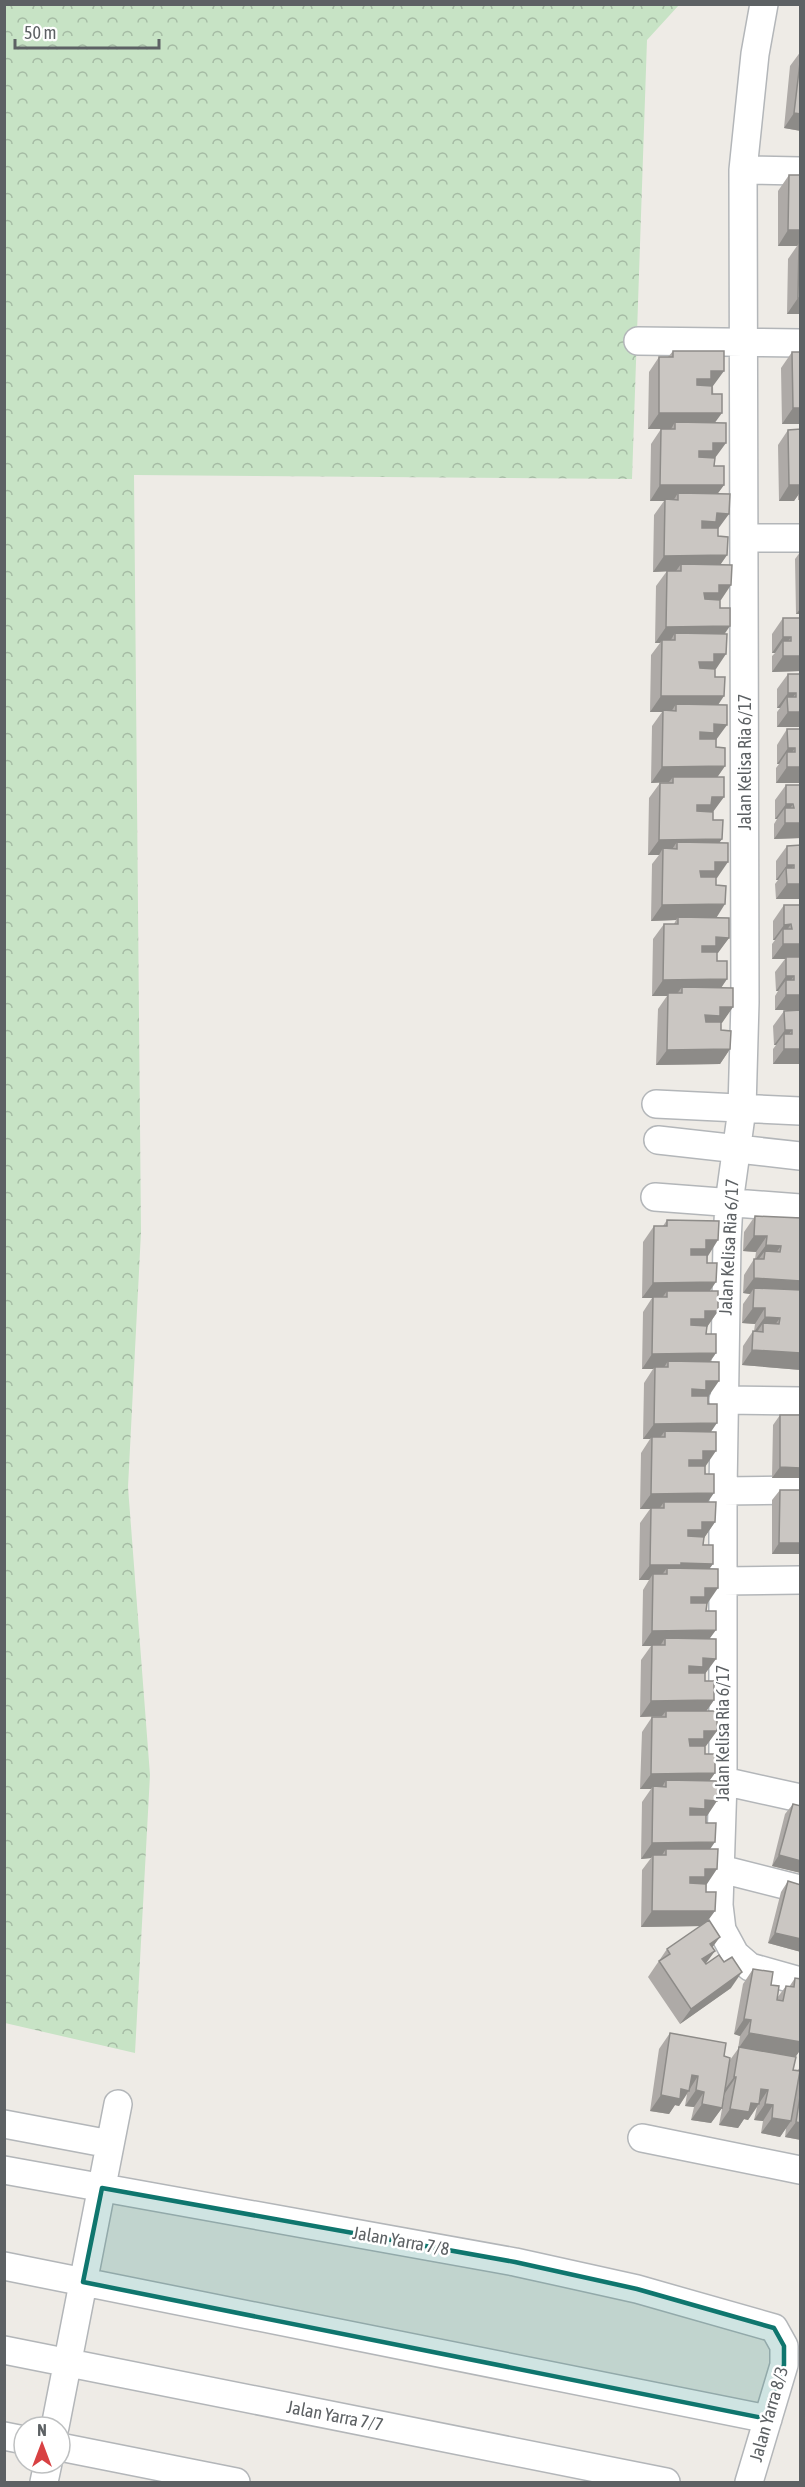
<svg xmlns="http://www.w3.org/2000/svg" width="805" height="2487" font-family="'Asap Condensed',sans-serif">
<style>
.forest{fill:url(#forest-crowns)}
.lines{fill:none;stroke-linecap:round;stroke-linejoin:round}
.minor-casing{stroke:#b3b6b9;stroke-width:30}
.minor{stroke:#fff;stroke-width:27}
.wall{fill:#aeaaa7}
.shaded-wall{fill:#8d8b88}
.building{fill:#cac6c2;stroke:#8d8b88;stroke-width:1.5}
.marked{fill:#0f766e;fill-opacity:0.2;stroke:#0f766e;stroke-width:4.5;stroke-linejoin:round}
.labels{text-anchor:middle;stroke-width:5;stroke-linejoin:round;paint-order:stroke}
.street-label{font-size:18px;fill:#5d6164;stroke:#fff}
</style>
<defs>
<pattern id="forest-crowns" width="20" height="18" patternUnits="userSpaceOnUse" patternTransform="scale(1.5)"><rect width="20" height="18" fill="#c7e3c5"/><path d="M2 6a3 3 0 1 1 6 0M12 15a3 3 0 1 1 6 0" fill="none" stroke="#a5bba4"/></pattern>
</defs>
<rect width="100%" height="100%" fill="#eeebe6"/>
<path class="forest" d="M5,5h674l-32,35 -15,439 -498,-4 7,757 -13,255 22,288 -15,278 -130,-30z"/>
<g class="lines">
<g class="minor-casing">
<path id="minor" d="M764,4l-9,50 -12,116 2,832 -3,107 -13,94 -2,38 -4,250v290l-4,124 3,25 13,24 15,13 50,14
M743,170l57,1
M638,341l162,2
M745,538h55
M656,1104l144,7
M658,1140l142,16
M655,1197l145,11
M723,1400l77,1
M723,1491l77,-1
M723,1581l77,-1
M723,1781l77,17
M721,1869l79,20
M4,2124l106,20
M642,2138l158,32
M4,2170l511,92 122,27 137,39 10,18v19l-35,117
M4,2266l764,153
M4,2350l662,132
M55,2427l63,-323
M4,2436l20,4
M60,2447l176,35
M44,2482l4,-19"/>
</g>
<use href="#minor" class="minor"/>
</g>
<path class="wall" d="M801,51v80l-17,-3 6,-62z
M789,175h12v139h-14l1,-55 9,-13h-19v-55z
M673,351l40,35 2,72 -1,8 10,19 -7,9 1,42 9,19 -7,10v43l4,26 -9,35v8l3,28 -2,42 9,19 -8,11 -4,35v8l9,19 -3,4 -3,35v40l13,20 -12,15v8l10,18 -6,9 12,19 -12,16v7l9,19 -10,15 -64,1 2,-56 9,-13h-15l1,-57 11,-15h10l2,-4 -25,1 1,-57 7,-9h-11l1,-57 11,-15 9,-1 -18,1 1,-57 10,-14h-12l1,-57 9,-12h-5l1,-57 11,-15 -14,1 1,-57 10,-14h-14l1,-57 10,-15h-13l1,-57 10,-15h9z
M792,352l9,72h-19l-1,-56z
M801,429v71h-3v-5l-4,6h-15l-1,-56 10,-15z
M801,551v63h-5l-1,-55z
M783,618h18v53l-29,1v-16l3,-3h-3v-19z
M788,674h13v53h-24v-15l3,-4h-3v-19z
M787,729h14v54h-25v-15l3,-4h-2v-19z
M786,785h15v53l-27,1v-15l3,-5h-2v-19z
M801,845v54h-25l-1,-15 3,-4h-2v-19l11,-15z
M784,905h17v105h-26v-14l3,-5h-2l-1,-19 10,-13h-13v-15l3,-4h-2v-19z
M801,1010v54h-28v-15l3,-4h-2l-1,-19 11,-15z
M755,1216l46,2v152l-59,-5 1,-19 10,-15h1l1,-7 -13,-1 1,-19 7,-10 -7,-1 1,-18 10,-16h1l1,-7 -13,-1 1,-19z
M667,1220l41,36 -1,7 3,28 8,20 -11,16 -1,7 10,19 -6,9 -2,42 3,28 -6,35 3,35 7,20 -11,16 -1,7 7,23 -4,43 4,28 -5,35v7l9,19 -8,11 -1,43 10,19 -6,8 -3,35v7l4,26 -4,43 2,29 4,27 -6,15 25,25 -51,36 -32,-47 19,-28 34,-23 -60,1 1,-57 9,-12 -10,1 1,-57 9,-13h-11l2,-57 10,-15 10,-1 -22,1 1,-57 10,-14h-9l1,-56 6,-10h-10l1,-57 10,-14h-10l1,-56 9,-14h-7l1,-56 9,-14h-11l1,-57 9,-14h-10l1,-56 11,-16h9z
M780,1415h21v63h-29l1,-53z
M780,1490l21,64h-29v-54z
M793,1804l8,2v67l-29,-7 13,-52z
M788,1881l13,4v67l-33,-9 13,-51z
M753,1969l18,16 6,13 9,-12 3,1 6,-9 6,1v70l-6,8 -2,13 4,1 4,-5v74l-16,-3 1,-9 -6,9 -19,-4 2,-12 -9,-1 3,-13 -9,13 -4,-1 -6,9 -19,-3 6,-32h-1l-2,15 -11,15 -20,-3 3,-13 -9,-1 2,-12 -8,12 -4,-1 -6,9 -19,-3 9,-62 11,-16 54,23 6,4 8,-11 2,-13 -6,-2 9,-50z"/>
<path class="shaded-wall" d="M794,113l7,1v17l-17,-3z
M788,230h13v16l-2,-3 -2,3h-19z
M798,298h3v16h-14z
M711,371h13l-11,15h-7l-20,9 11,-16z
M793,408h8v16h-19z
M659,413h63l-11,15 -36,-6 -4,7h-23z
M713,443h13l-11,15h-7l-20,8 11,-15z
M801,482v9l-7,10h-15l10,-16z
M660,485h64l-11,15h-35v-7l-5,8h-23z
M717,513l12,1 -11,15h-6l-21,8 11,-16z
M727,555l-11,16 -35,-7 -5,7 -23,1 11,-16z
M719,585h12l-10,15h-7l-20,8 10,-15z
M801,608v6h-5z
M730,626l-11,16 -44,-2v-7l-6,10 -7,-3 -2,3h-5l11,-16z
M783,637h8l-8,12v-8l-8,12h-3z
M714,654h12l-10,15h-7l-21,8 11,-15z
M783,656h18v15l-29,1z
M788,693h8l-8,11 -1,-7 -7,11h-3z
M661,696h63l-10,15h-38v-7l-5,8h-21z
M788,712h13v15h-24z
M714,724l13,1 -11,15h-7l-20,8 11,-16z
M788,748h7l-8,12v-8l-8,12h-2z
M725,766l-11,16 -41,-5 -4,5 -18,1 11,-16z
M787,767h14v16h-25z
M712,797h12l-11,15h-7l-20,8 11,-15z
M786,804h7l-8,12v-8l-8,11h-2z
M785,823h16v15l-27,1z
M722,839l-11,15 -34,-5v-7l-9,13 -5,-7 -4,7h-11l11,-15z
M715,862h13l-11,16h-7l-21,8 11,-15z
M787,865h7l-8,11v-8l-8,12h-2z
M787,884h14v15h-25z
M725,904l-10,16 -37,-3 -2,3 -25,1 11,-16z
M791,924l-8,12v-7l-8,11h-2l11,-15z
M716,937l13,1 -11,15h-7l-20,9 11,-16z
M783,944h18v15l-15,-2 -1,2h-13z
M786,976h8l-8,11v-7l-8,11h-2z
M727,979l-11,16 -34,-2v-6l-6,8 -8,-2 -1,3h-15l11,-16z
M786,995h15v15h-26z
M720,1007h13l-11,16h-7l-21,8 11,-16z
M785,1030h7l-8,11v-7l-8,11h-2z
M730,1049l-10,15 -64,1 11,-15z
M784,1049h17v15h-28z
M754,1236h13l-11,16 -13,-1z
M706,1240h12l-10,16h-7l-21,8 11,-15z
M766,1245l15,1 -11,15 -6,-2 1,-8 -7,9h-3z
M754,1278l47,3v16l-47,-9 -4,6 -7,-1z
M716,1282l-11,16 -38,-1v-6l-5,7h-20l11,-15z
M753,1308h12l-10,16 -13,-1z
M705,1311h13l-11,16 -7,-1 -20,9 11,-16z
M765,1317l15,1 -11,15 -6,-1v-9l-6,9h-3z
M752,1350l49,3v17l-59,-5z
M716,1353l-11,15 -37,-1v-6l-5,8 -8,-2 -2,2h-11l10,-15z
M706,1381h13l-11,16h-7l-20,8 11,-16z
M717,1423l-11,16 -41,-2v-6l-6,8 -7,-2 -2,2h-7l11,-15z
M703,1451h13l-11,16h-7l-20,8 11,-15z
M780,1467l21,1v10h-29z
M714,1493l-11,16 -39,-1v-6l-5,7 -8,-1 -1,1h-10l11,-15z
M702,1522h13l-11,16 -7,-1 -20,9 11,-16z
M779,1543h22v11h-29z
M681,1563l32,1 -11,15 -35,-5v-6l-9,12 -5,-6 -4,6h-10l11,-15z
M705,1588h13l-11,16h-7l-20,8 11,-15z
M716,1630l-11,15h-40v-7l-5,8 -8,-1 -1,1h-9l10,-15z
M703,1658l13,1 -11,15h-7l-20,8 11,-16z
M714,1700l-11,16 -37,-5 -4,5 -22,1 11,-16z
M704,1731h13l-11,15h-7l-20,8 10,-15z
M715,1773l-11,15 -38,-1v-7l-5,9 -8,-3 -2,3h-11l11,-15z
M705,1800l12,1 -10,15h-7l-21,8 11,-16z
M715,1842l-11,16 -38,-3v-6l-6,9 -7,-3 -2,3 -10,1 11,-16z
M779,1855l22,6v12l-29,-7z
M705,1869h12l-10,15h-7l-21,9 11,-16z
M652,1911h63l-11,15 -63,1z
M775,1933l26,6v13l-33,-9z
M720,1937l-11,15 1,-8z
M715,1951l-11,15 -2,-7z
M742,1972l-11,16 -51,36 11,-15z
M744,2019l7,1 -11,16 -6,-2z
M749,2033l52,9v7l-7,10 -55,-12 -1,2z
M692,2075l6,1 -19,30 -4,-1 -6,9 -19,-3 11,-16z
M734,2077h2l-11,16 -2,-1z
M761,2089l7,1 -20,30 -4,-1 -6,9 -19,-3 11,-16z
M696,2090l8,2 -10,15 -9,-1z
M702,2104l20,4 -11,15 -20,-3z
M765,2104l8,1 -10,16 -9,-1z
M772,2118l19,3 -11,16 -19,-4z
M796,2122l5,1v17l-16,-3z"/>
<path class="building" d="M801,54v60l-7,-1z
M789,175h12v55h-13z
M799,243h2v55h-3z
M673,351h51v20h-13v8h-14v6l15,1v8h10v19h-63v-56h14z
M792,352h9v56h-8z
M675,422l51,1v20h-13v8h-14v6l16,1 -1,8h10v19h-64l1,-56h14z
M801,429v56h-12l-1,-55z
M678,493l52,1 -1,20 -12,-1 -1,9 -14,-1v7h16v8l10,1 -1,18 -63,1 1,-57 13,1z
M681,564l51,1 -1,20h-12v8h-15l1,6 15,1v8h10v18l-64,1 1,-56h14z
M783,618h18v38h-18v-15h8v-4h-8z
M675,633l52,1 -1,20h-12v8h-15l1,6 15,1v8h10l-1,19h-63l1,-56h13z
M788,674h13v38h-13l-1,-15h9v-4h-8z
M676,704l51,1v20l-13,-1v9l-14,-1v7h16v8l9,1v18l-63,1 1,-57 13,1z
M787,729h14v38h-14v-15h8v-4h-7z
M673,777h51v20h-12l-1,8h-14v6l16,1v8h10l-1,19 -63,1 1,-57h13z
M786,785h15v38h-16v-15h9l-1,-4h-7z
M677,842l51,1v19h-13v9h-15l1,6h15v8l10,1 -1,18 -63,1 1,-57 14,1z
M801,845v39h-14l-1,-16h8v-3h-7v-19z
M784,905h17v39h-18v-15h9l-1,-5 -7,1z
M678,917l51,1v20l-13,-1v9h-14v6h15v9h10v18l-64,1 1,-56h14z
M786,957h15v38h-15v-15h8v-4h-8z
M682,987l51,1v19h-13v9l-15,-1 1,7h15v8l10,1 -1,18 -63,1 1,-57h14z
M801,1010v39h-17v-15h8v-4h-7l-1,-19z
M755,1216l46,2v63l-47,-3v-19h10l1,-8 15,1 1,-6 -15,-1 1,-9h-13z
M667,1220l52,1 -1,19h-12v9h-15v6h16v8h10l-1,19 -63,1 1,-57h13z
M754,1288l47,2v63l-49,-3 1,-19 10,1v-9l16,1 1,-6 -15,-1v-9h-12z
M667,1291h51v20h-13v8h-14v6l16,1 -1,8h10v19l-64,1 1,-57h14z
M668,1361l51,1v19h-13v9l-14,-1v7h16v8h9v19l-63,1 1,-57h13z
M780,1415h21v53l-21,-1z
M665,1431l51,1v19h-13v9h-14v6h16v8h9v19l-63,1 1,-57h13z
M780,1490h21v53h-22z
M664,1502h52l-1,20h-13v8h-14v6l16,1 -1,8h10v19l-32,-1v2h-31l1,-57h13z
M667,1568l51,1v19h-13v9h-14v6h16l-1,8h10v19l-64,1 1,-57h14z
M665,1638l51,1v20l-13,-1v9l-14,-1v7h16v8h9v19l-63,1 1,-56h13z
M666,1711h51v20h-13v8h-15l1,7h15v8h10v19l-64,1 1,-57h14z
M666,1780l52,1 -1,20 -12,-1v9l-15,-1v7h16v8h10l-1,19 -63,1 1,-57 13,1z
M793,1804l8,2v55l-22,-6z
M666,1849h52l-1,20h-12v8h-15v6l16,1v8h10l-1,19h-63l1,-56h13z
M788,1881l13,4v54l-26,-6z
M709,1920l11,17 -10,7 5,7 -13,8 4,5 13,-9 5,7 8,-5 10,15 -51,37 -32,-48 11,-7 -3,-5z
M753,1969l20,3 -2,13 8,1 -2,14 6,1 3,-15 8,1 1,-9 6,1v63l-52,-9 2,-13 -7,-1z
M670,2033l56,10 -2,13 6,2 -8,50 -20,-4 2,-12 -8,-2 2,-14 -6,-1 -3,16 -8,-2 -1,10 -19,-4z
M739,2047l57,10 -3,13 7,1 -9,50 -19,-3 1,-13 -8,-1 3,-14 -7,-1 -2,15 -8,-1 -2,9 -19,-3 6,-32h-2z
M801,2090v33l-5,-1z"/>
<path class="marked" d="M102,2188l413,74 122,27 137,39 10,18v19l-16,54 -685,-137z"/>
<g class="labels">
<g class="street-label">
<text transform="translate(745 762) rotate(-90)" y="6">Jalan Kelisa Ria 6/17</text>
<text transform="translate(729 1247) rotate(-87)" y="6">Jalan Kelisa Ria 6/17</text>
<text transform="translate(723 1733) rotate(-90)" y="6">Jalan Kelisa Ria 6/17</text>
<text transform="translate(401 2241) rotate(10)" y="6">Jalan Yarra 7/8</text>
<text transform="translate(769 2414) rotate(-74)" y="6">Jalan Yarra 8/3</text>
<text transform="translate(335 2416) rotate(11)" y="6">Jalan Yarra 7/7</text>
</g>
</g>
<rect width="805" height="2487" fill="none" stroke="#5d6164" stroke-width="12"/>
<g transform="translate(42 2445)"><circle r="28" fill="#ffffff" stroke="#bec0c1" stroke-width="1.5"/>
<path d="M0-4.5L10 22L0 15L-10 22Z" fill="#d84143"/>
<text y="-9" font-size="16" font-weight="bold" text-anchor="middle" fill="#5d6164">N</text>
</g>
<path d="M15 39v9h144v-9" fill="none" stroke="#5d6164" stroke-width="3"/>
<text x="24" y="39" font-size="18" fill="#5d6164" stroke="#ffffff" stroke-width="4.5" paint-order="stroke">50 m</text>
</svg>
